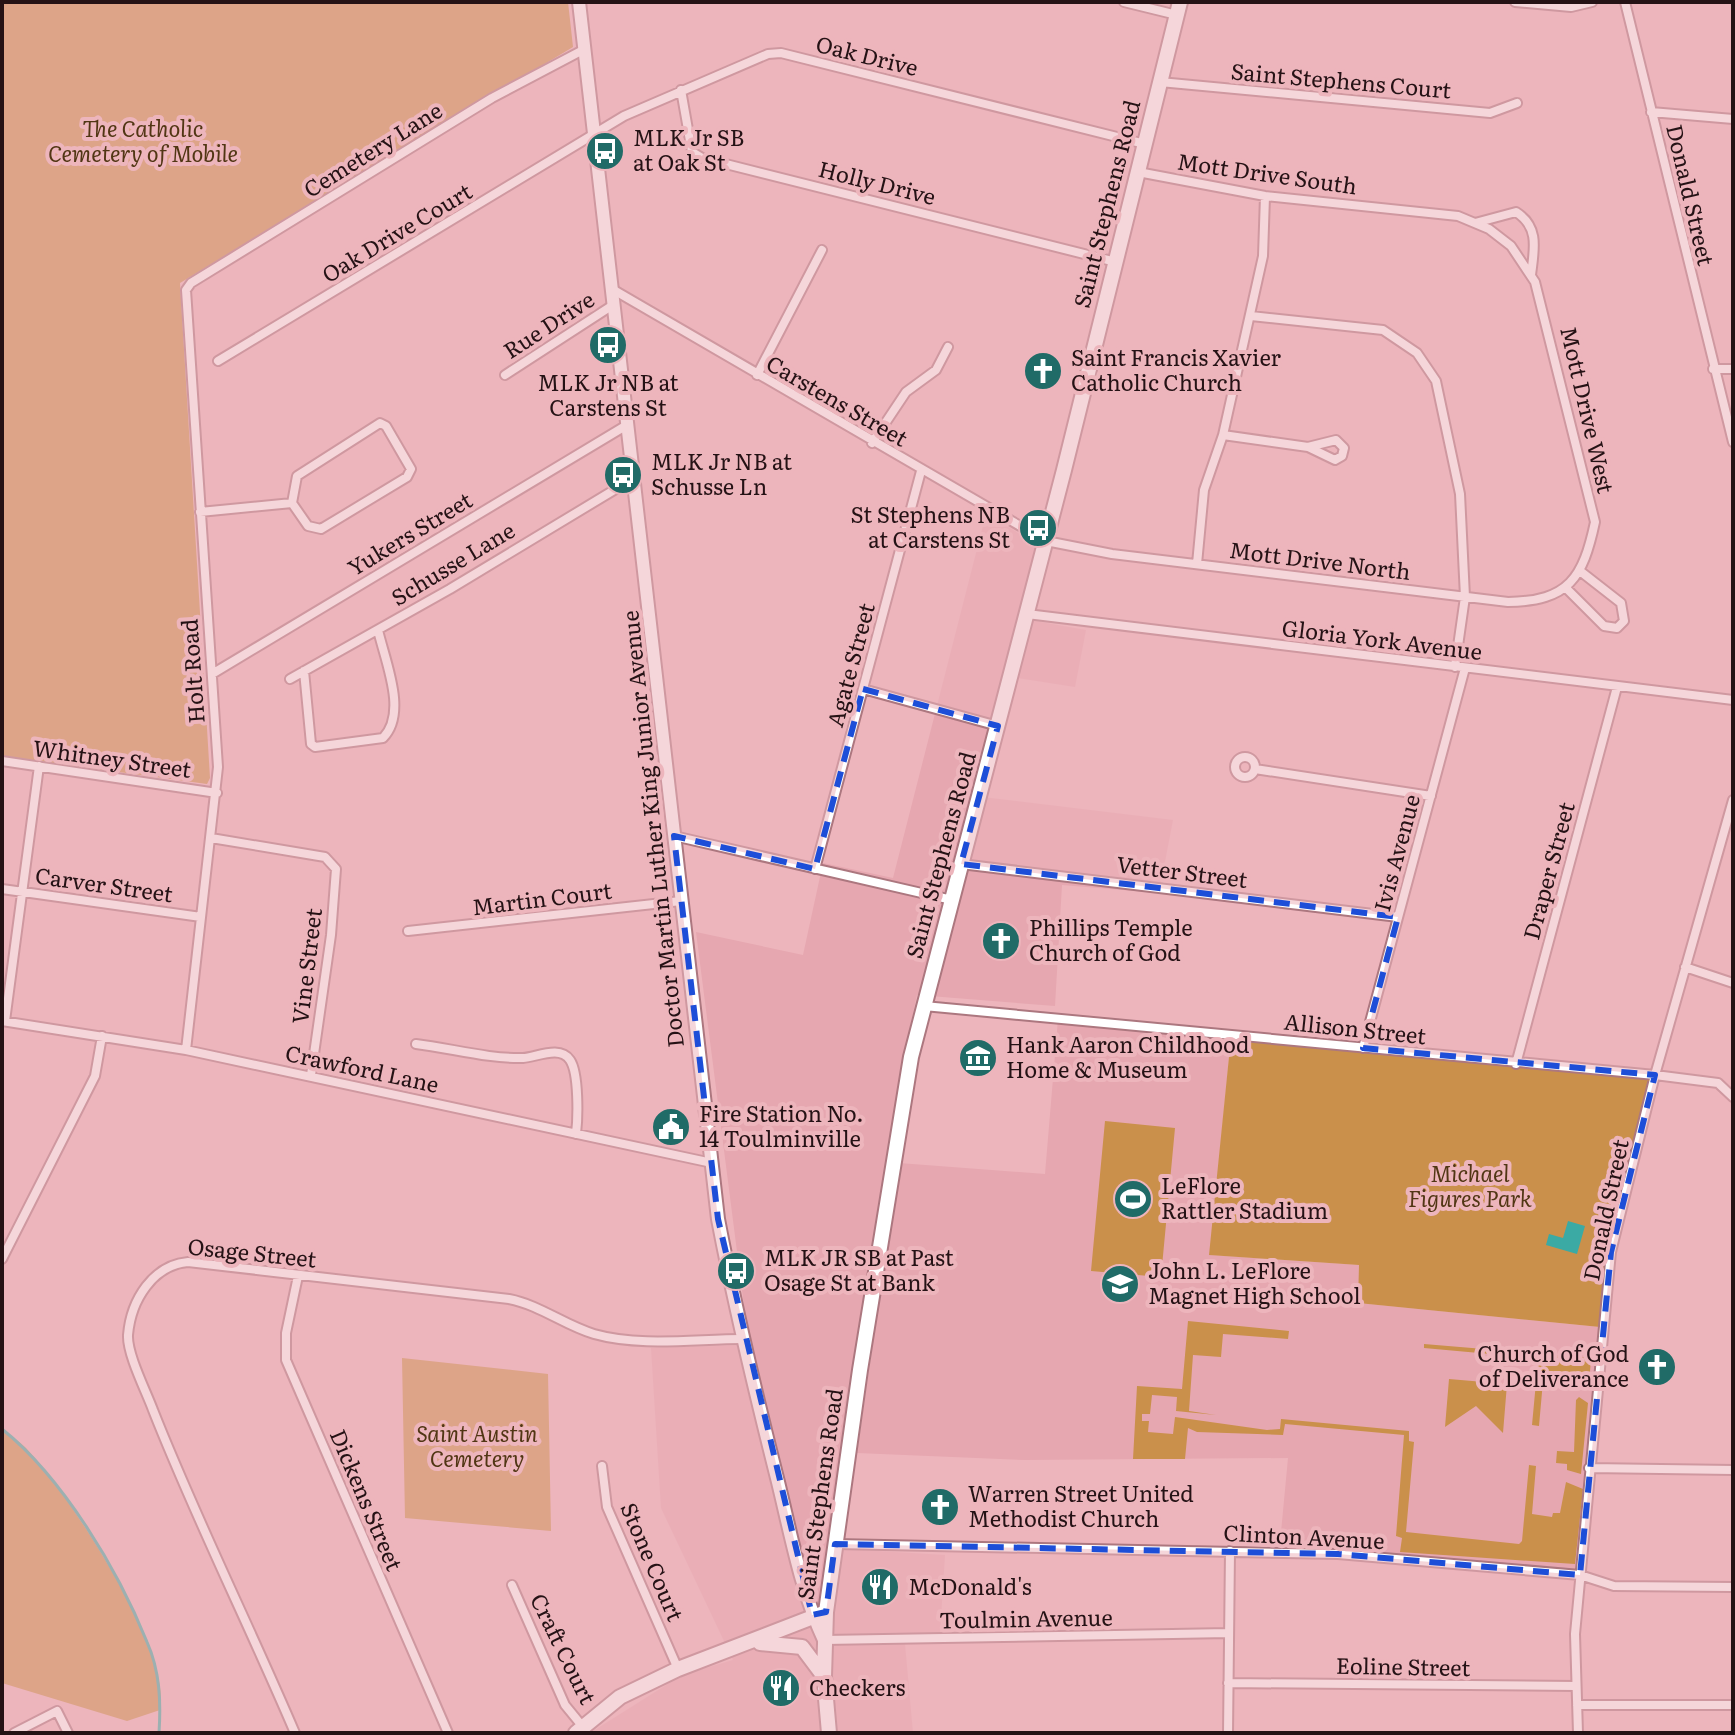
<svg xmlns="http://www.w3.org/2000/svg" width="1735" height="1735" font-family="Literata,serif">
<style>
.built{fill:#e6a7b0}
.green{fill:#ca904b}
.water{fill:#3baaa4}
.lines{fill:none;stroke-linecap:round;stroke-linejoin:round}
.stream{stroke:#3baaa4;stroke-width:3}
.street-casing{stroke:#ac777f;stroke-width:12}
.secondary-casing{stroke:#ac777f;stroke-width:16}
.primary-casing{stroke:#ac777f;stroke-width:18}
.street{stroke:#fff;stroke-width:8}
.secondary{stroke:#fff;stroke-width:12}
.primary{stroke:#fff;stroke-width:14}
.marked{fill:none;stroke:#1d4ed8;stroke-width:6;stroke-dasharray:16 10;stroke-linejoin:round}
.labels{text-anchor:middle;stroke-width:8;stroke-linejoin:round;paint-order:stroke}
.street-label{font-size:22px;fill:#251215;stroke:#edb5bc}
.park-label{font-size:22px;font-style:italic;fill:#513614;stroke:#edb5bc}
.poi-label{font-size:22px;fill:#251215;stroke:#edb5bc;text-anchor:start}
</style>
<rect width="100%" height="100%" fill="#edb5bc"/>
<path class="built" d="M986,514l51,30 -19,74 68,12 -11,57 -70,-11 -31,120 199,24 -14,73 -97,-8 -7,121 -138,-11 -16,73 -73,480 117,7 -5,78h-36l9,100h-323l92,-58 51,-15 -72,-152 -10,-160 98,-3 -53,-413 107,23 20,-92 70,15z
M1058,1019l173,18 -21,218 150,10 -2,38 242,24 -23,244 -297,-28 8,-85 -263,2 -168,-7 42,-290 146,11z"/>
<path class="green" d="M2,2h566l5,45 -393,236 30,495 -3,6 -205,-28z
M1231,1037l421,41 -43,174 -9,75 -242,-24 1,-38 -150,-10z
M1105,1121l70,7 -14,149 -70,-6z
M1188,1321l101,10 -1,8 -65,-5 -2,23 -28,-2 -4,56 27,4 -40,-4 1,-14 -25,-2 -2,19h-8v7h7l-1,11 25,2 2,-17 92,13 13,-1 1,-10 128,12v10l5,1 -8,90 113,12 3,-3 7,-76 7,1 -4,48 20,3 1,-4h7l6,-31 17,7 -8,75 -175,-12 2,-14 -6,-2 8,-101 -119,-11 -2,11 -86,-3 -9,-4 -3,31h-52l4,-73 45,3z
M1424,1344l167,14 -2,27 -46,-4 -4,45 -7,-1 6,-64 -4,-3 -110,-10z
M402,1358l146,16 3,157 -146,-13z
M1449,1379l58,5 -4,49 -27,-27 -31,21z
M1579,1397l9,6 -7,71 -14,-4v-6l-11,-1 1,-12 17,1 2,-52z
M2,1429c8,6 17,12 24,19 40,42 147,204 134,262l-33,11 -125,-38z"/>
<path class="water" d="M1568,1221l17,5 -8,28 -31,-9 3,-11 14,4z"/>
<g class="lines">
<path class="stream" d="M2,1429c61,49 116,141 145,213 13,29 14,60 12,91"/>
<g class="street-casing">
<path id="street" d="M1124,2l53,13
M1515,2l56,5 21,-5
M1625,2l108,440
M1160,82l330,31 27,-10
M681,90l11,62 10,6 414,104
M1651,112l82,7
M1475,223l41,-11c24,15 18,38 15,63
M612,289l434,252 66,13 396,48c61,-1 75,-24 87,-80l-60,-240 -24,-36 -22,-17 -31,-13 -193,-20 -127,-24
M1251,316l132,14 34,23 19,28 24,113 5,103 -10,70
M218,361l406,-245 144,-62 13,-1 364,91
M1713,369h20
M505,375l108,-70
M757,375l65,-125
M1223,435l85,12
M1336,440l8,8 -2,8 -7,4 -27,-13z
M872,443l34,-51 30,-22 12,-23
M200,512l92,-9 5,-27 83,-53 6,3 25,43 -4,8 -86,52 -13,-3 -16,-23
M1197,564l7,-74 19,-55 40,-179 2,-60
M1567,589l37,37 13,2 7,-7 -3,-18 -41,-32
M1027,614l706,86
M304,671l7,73 4,3 68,-9c25,-25 2,-77 -5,-108
M212,674l415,-249
M290,679l160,-90 184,-111
M863,689l135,37
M1235 767a10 10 0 1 1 20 0a10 10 0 1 1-20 0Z
M2,761l215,32
M1255,769l176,27
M674,836l278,64
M211,838l114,19 11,12 -5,66 -20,140
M961,864l437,53
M815,869l106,-398
M2,889l199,28
M408,931l273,-30
M1685,967l48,16
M924,1006l731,69 63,8 15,14
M2,1021l184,29 526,113
M5,1021l34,-255
M416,1044c34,4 73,15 107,14 14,-1 37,-13 47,2 9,13 8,58 6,74
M1363,1048l102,-380
M186,1050l32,-283 -32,-477 5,-7 301,-185 91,-48
M1516,1064l101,-377
M2,1259l93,-183 7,-40
M298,1276l-12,57v27l162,373
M602,1466l5,41 71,162
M1589,1468l144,2
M835,1544l503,10 242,21 34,11 119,1
M512,1585l53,120 18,22
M824,1640l405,-7
M1228,1683l348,3
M1577,1705h156
M14,1733l43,-22 11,22
M295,1733c-46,-108 -99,-214 -142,-323 -7,-19 -26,-56 -25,-75 3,-35 25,-70 60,-73l321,37c31,6 55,26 85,35 46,13 101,5 149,5
M1228,1733l2,-182
M1578,1733l-3,-99 36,-382 44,-177 78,-275"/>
</g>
<g class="secondary-casing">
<path id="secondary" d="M579,2l139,1217c17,89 38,176 60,263 13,53 23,109 46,158"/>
</g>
<g class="primary-casing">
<path id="primary" d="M760,1643l42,4 21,28
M576,1733l44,-36 58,-28 148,-57
M829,1733l-5,-57 2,-64 34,-242 51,-313 153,-587 116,-468"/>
</g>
<use href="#street" class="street"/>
<use href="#secondary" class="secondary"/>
<use href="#primary" class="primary"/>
</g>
<path d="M0 0H1735V1735H0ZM863,689l135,37 -37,138 437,53 -35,131 292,27 -44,177 -31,323 -242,-21 -503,-10 -9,68 -14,3 -94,-396 -44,-383 141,33z" fill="#edb5bc" fill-opacity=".55" fill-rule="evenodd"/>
<path class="marked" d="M863,689l135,37 -37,138 437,53 -35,131 292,27 -44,177 -31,323 -242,-21 -503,-10 -9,68 -14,3 -94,-396 -44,-383 141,33z"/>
<defs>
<g id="bus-disc" transform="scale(2)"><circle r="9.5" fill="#206b67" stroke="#edb5bc"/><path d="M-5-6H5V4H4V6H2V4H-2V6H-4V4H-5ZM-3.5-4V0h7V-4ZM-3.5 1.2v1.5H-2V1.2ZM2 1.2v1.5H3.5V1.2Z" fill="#fff"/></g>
<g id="church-disc" transform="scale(2)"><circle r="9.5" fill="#206b67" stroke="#edb5bc"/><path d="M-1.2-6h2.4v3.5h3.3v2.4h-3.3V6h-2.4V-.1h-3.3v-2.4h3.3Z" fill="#fff"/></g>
<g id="museum-disc" transform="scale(2)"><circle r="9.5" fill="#206b67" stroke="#edb5bc"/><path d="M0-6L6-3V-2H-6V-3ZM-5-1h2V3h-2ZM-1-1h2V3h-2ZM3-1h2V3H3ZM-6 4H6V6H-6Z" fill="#fff"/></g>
<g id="civic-disc" transform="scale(2)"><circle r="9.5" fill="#206b67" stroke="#edb5bc"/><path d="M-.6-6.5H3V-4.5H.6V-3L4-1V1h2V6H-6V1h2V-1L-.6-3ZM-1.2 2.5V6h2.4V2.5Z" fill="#fff"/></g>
<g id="stadium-disc" transform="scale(2)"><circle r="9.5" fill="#206b67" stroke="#edb5bc"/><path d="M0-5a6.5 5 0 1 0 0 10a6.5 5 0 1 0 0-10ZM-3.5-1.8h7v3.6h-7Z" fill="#fff"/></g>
<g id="school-disc" transform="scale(2)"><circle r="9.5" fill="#206b67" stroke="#edb5bc"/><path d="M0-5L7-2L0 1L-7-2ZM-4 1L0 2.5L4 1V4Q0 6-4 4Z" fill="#fff"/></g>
<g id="restaurant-disc" transform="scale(2)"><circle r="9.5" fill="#206b67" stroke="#edb5bc"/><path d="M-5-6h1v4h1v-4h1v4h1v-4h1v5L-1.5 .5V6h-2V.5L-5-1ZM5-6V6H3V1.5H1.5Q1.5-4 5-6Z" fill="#fff"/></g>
</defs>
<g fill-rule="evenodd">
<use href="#bus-disc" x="605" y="151"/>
<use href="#bus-disc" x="608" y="345"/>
<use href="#church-disc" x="1043" y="371"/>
<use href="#bus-disc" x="623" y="475"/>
<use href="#bus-disc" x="1038" y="528"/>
<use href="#church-disc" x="1001" y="941"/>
<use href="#museum-disc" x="978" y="1058"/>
<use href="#civic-disc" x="671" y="1127"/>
<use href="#stadium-disc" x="1133" y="1199"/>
<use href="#bus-disc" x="736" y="1271"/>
<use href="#school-disc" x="1120" y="1284"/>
<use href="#church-disc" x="1657" y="1367"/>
<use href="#church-disc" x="940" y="1507"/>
<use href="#restaurant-disc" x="880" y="1587"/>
<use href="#restaurant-disc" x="781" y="1688"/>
</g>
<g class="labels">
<g class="street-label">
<text transform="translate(867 56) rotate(14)" y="8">Oak Drive</text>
<text transform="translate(1341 81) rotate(5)" y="8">Saint Stephens Court</text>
<text transform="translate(373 150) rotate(-32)" y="8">Cemetery Lane</text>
<text transform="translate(1267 174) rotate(8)" y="8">Mott Drive South</text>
<text transform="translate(877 183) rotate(14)" y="8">Holly Drive</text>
<text transform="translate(1690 195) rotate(77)" y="8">Donald Street</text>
<text transform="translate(1107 204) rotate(-76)" y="8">Saint Stephens Road</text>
<text transform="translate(397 233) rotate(-31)" y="8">Oak Drive Court</text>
<text transform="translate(549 325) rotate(-33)" y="8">Rue Drive</text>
<text transform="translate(837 401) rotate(30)" y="8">Carstens Street</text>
<text transform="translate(1587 410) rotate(77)" y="8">Mott Drive West</text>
<text transform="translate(410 534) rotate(-31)" y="8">Yukers Street</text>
<text transform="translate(1320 561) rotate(7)" y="8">Mott Drive North</text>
<text transform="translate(453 564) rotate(-31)" y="8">Schusse Lane</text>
<text transform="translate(1382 640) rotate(7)" y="8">Gloria York Avenue</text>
<text transform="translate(851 665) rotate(-75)" y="8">Agate Street</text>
<text transform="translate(193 671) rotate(-94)" y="8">Holt Road</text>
<text transform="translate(112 759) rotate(8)" y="8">Whitney Street</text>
<text transform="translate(653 829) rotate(-96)" y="8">Doctor Martin Luther King Junior Avenue</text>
<text transform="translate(1397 853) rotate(-75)" y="8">Ivis Avenue</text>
<text transform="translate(941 855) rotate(-75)" y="8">Saint Stephens Road</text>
<text transform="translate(1549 871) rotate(-75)" y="8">Draper Street</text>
<text transform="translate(1182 872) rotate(7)" y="8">Vetter Street</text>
<text transform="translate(104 885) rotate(8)" y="8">Carver Street</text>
<text transform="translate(542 899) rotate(-7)" y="8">Martin Court</text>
<text transform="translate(307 966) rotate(-83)" y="8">Vine Street</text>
<text transform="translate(1355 1029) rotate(6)" y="8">Allison Street</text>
<text transform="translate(362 1069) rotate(12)" y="8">Crawford Lane</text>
<text transform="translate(1606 1210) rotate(-78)" y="8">Donald Street</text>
<text transform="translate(252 1253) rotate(6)" y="8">Osage Street</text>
<text transform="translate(820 1494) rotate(-82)" y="8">Saint Stephens Road</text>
<text transform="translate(366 1500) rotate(67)" y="8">Dickens Street</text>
<text transform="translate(1304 1537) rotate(3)" y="8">Clinton Avenue</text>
<text transform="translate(652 1562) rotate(67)" y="8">Stone Court</text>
<text transform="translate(1026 1619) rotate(-1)" y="8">Toulmin Avenue</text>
<text transform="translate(563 1649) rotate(64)" y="8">Craft Court</text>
<text transform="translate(1403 1667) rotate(1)" y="8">Eoline Street</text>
</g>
<g class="park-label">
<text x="143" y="137">The Catholic<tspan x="143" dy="25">Cemetery of Mobile</tspan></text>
<text x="1470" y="1182">Michael<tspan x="1470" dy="25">Figures Park</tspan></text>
<text x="477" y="1442">Saint Austin<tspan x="477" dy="25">Cemetery</tspan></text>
</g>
<g class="poi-label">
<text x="633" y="146">MLK Jr SB<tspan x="633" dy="25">at Oak St</tspan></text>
<text x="1071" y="366">Saint Francis Xavier<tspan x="1071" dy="25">Catholic Church</tspan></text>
<text x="608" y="391" text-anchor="middle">MLK Jr NB at<tspan x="608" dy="25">Carstens St</tspan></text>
<text x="651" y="470">MLK Jr NB at<tspan x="651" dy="25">Schusse Ln</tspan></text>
<text x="1010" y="523" text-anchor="end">St Stephens NB<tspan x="1010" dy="25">at Carstens St</tspan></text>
<text x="1029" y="936">Phillips Temple<tspan x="1029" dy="25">Church of God</tspan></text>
<text x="1006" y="1053">Hank Aaron Childhood<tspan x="1006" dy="25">Home &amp; Museum</tspan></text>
<text x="699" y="1122">Fire Station No.<tspan x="699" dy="25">14 Toulminville</tspan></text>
<text x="1161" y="1194">LeFlore<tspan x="1161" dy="25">Rattler Stadium</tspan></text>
<text x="764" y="1266">MLK JR SB at Past<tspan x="764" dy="25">Osage St at Bank</tspan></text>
<text x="1148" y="1279">John L. LeFlore<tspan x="1148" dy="25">Magnet High School</tspan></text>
<text x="1629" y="1362" text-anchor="end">Church of God<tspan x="1629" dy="25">of Deliverance</tspan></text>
<text x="968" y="1502">Warren Street United<tspan x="968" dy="25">Methodist Church</tspan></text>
<text x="908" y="1595">McDonald's</text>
<text x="809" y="1696">Checkers</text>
</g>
</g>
<rect width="1735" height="1735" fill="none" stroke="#251215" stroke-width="8"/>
</svg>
